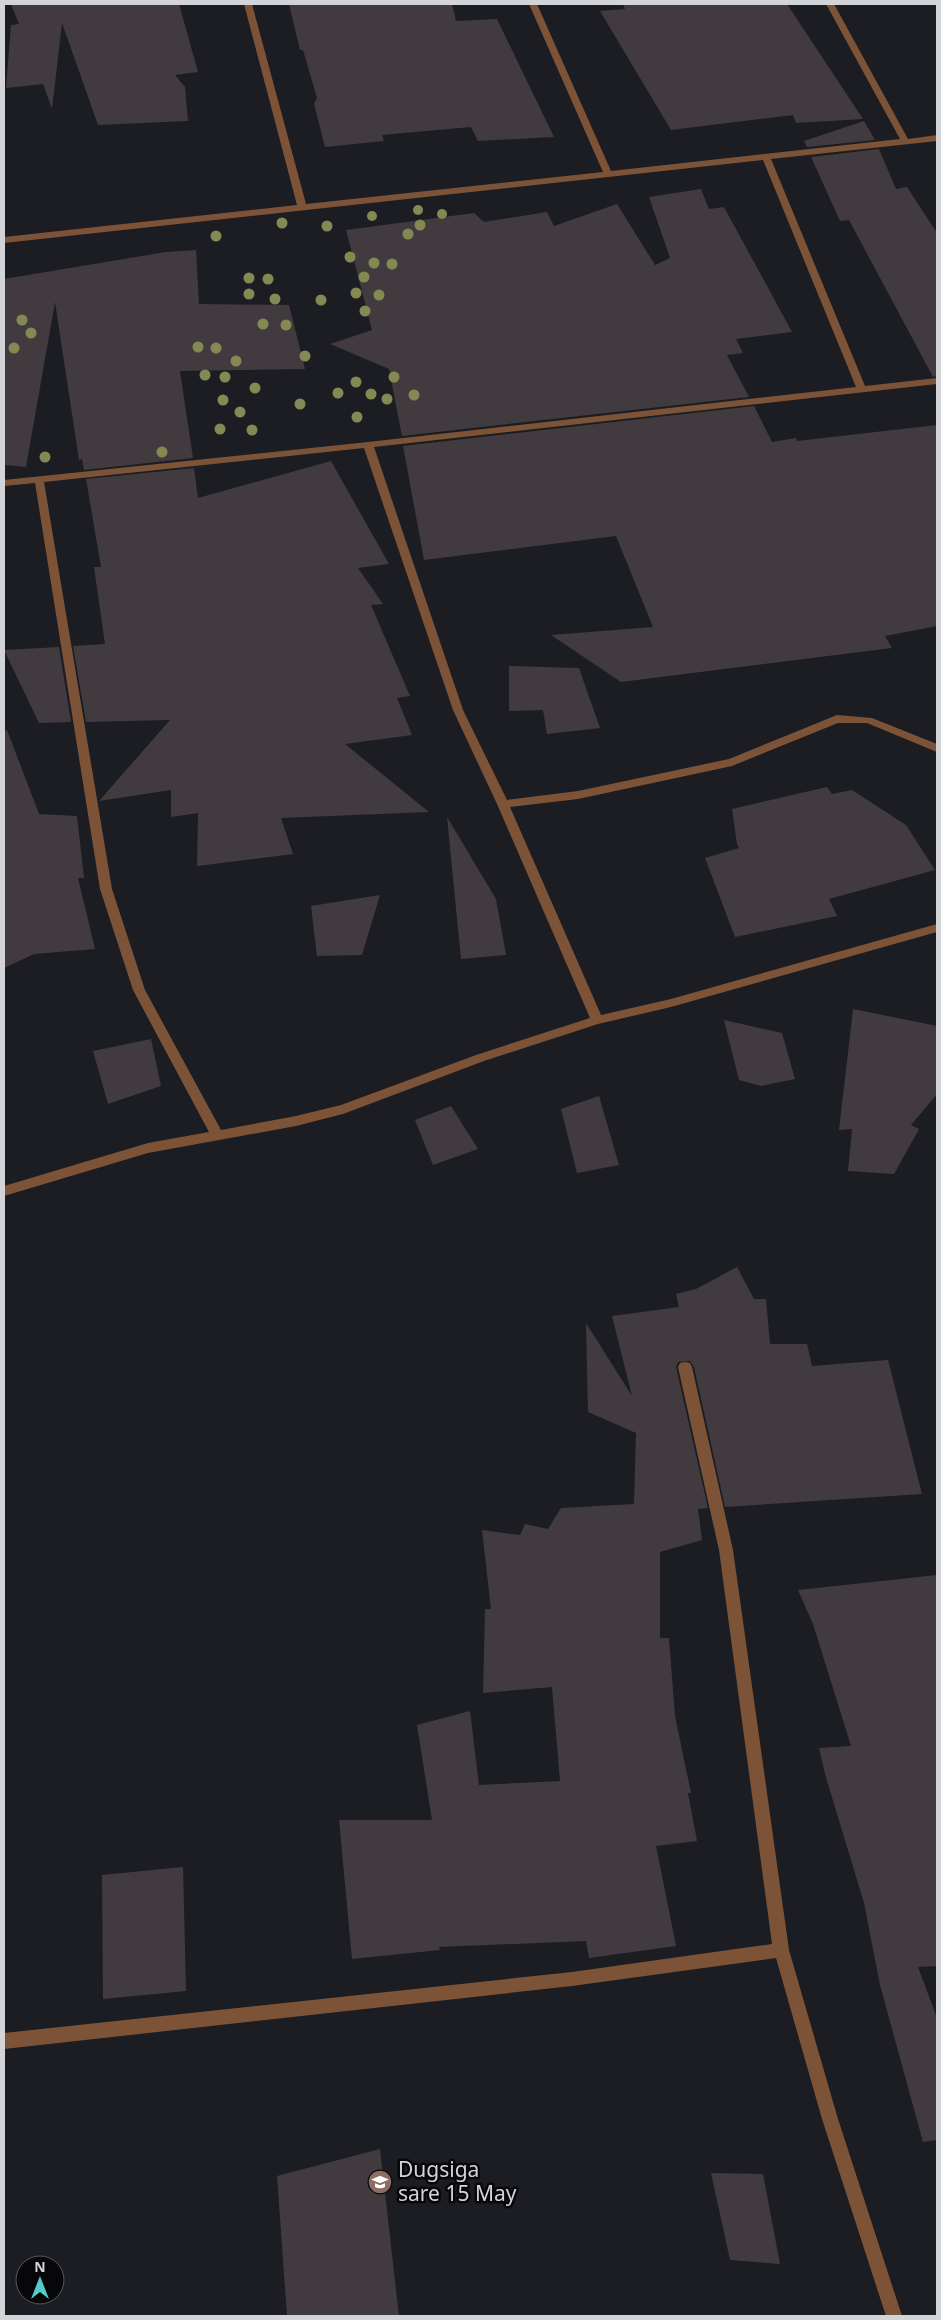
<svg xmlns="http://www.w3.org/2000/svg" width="941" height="2320" font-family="'Noto Sans',sans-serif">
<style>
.building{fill:#413b3f}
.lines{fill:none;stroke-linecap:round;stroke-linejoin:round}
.street{fill:#7c5337;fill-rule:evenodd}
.tree{fill:#848954}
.labels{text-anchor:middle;stroke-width:5;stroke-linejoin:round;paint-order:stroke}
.near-poi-label{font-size:21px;fill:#d2d4d7;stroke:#07070a;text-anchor:start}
</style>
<rect width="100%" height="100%" fill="#1b1d22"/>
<path class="building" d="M11,4h168l19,68 -23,3 10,12 3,34 -90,4 -36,-102 -10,86 -9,-25 -37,4 5,-63 8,-1z
M289,4h163l4,17 41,-2 57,118 -76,4 -7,-14 -89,8 2,6 -59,6 -11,-43 3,-6 -14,-48h-3z
M623,4h164l76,115 -67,4 -3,-8 -122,15 -71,-119 25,-2z
M864,121l11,19 -68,7 -3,-6z
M879,149l17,40 11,-2 30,46v143l-4,1 -84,-157 -9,1 -29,-64z
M701,189l8,20 15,-2 68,125 -56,7 7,14 -16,2 22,42 -347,39 -13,-67 -59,-25 42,-14 -26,-100 128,-17 10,9 63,-10 7,14 63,-22 38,61 15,-7 -21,-61z
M196,250l3,54 90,1 16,64 -125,2 13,87 -109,12 -2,-11 -3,1 -24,-158 -29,165 -22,-2v-186l162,-27z
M754,406l18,36 24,-4 1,3 140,-16v201l-52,10 7,12 -271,34 -70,-47 102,-8 -37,-91 -192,24 -21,-114z
M331,461l58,103 -31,4 25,36 -12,1 39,91 -13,2 15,37 -67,9 84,68 -148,6 12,36 -96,12 1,-53 -27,4v-27l-72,11 71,-81 -84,2 -13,-76 32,-2 -11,-77h7l-15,-88 108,-11 4,30z
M59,647l12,75 -32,1 -35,-73z
M509,666l70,2 21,60 -53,6 -4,-24 -34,1z
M7,730l32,84 38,2 7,62h-6l17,71 -61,5 -30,14v-237z
M827,787l5,7 20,-4 54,35 29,45 -106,29 8,17 -102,21 -30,-79 34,-10 -2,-4 -5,-35z
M447,817l49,82 10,56 -45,4z
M380,895l-18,60 -45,1 -6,-50z
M853,1009l84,17v68l-26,31 8,4 -25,45 -46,-3 4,-42 -13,1z
M724,1020l58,13 13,46 -34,7 -22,-6z
M151,1039l10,47 -53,18 -15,-53z
M599,1096l20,69 -42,8 -16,-64z
M451,1106l27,43 -45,16 -18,-45z
M737,1267l17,32h12l4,45h37l5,22 76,-6 34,134 -197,13 -31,-140 -4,-6 -12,1 -2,5 32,141 -10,1 4,31 -42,12v86h9l6,78 16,77h-3l9,48 -41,5 20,100 -87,12 -3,-17 -147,6 1,3 -88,9 -13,-139h93l-15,-95 53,-14 9,74 81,-4 -8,-94 -69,6 2,-84h6l-9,-79 38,5 5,-11 23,5 13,-21 73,-4 2,-71 -48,-21 -2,-89 46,73 -20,-80 67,-9 -3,-13 20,-5z
M937,1575v391l-19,1 19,51v122l-14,2 -43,-157 -16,-82 -39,-129 -6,-26 32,-2 -38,-122 -15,-34z
M183,1867l3,124 -83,8 -1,-124z
M380,2149l19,167h-112l-10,-140z
M711,2173l52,1 17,90 -50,-4z"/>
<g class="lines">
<path class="street" d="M244,4h8l54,200 297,-32 -74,-168h8l74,167 289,-32 -74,-135h8l74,135 29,-4v6l-166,18 94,227 72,-8v6l-563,63 89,263 44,90 71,-9 151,-32 108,-44 35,3 65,26v8l-70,-29h-29l-106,43 -154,33 -68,8 91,208 70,-16 266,-75v8l-266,75 -73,17 -114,37 -141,53 -47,12 -148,27 -144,43v-10l144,-43 61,-11 -76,-142 -33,-101 -65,-406 -31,3v-6l364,-38 488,-55 -93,-227 -759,83v-6l293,-32zM364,448l89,262 44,94 93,214 -114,37 -135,50 -45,11 -75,14 -76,-140 -33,-101 -68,-407z
M685,1362l5,1 2,4 41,183 56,400 49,169 64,197h-16l-64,-197 -46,-161 -204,28 -568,63v-16l568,-61 200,-28 -53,-394 -41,-183 2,-4z"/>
</g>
<g class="tree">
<circle cx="418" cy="210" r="5"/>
<circle cx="442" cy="214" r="5"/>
<circle cx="372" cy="216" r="5"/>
<circle cx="282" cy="223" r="5.5"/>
<circle cx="420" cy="225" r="5.5"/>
<circle cx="327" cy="226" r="5.5"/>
<circle cx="408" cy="234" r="5.5"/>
<circle cx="216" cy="236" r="5.5"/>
<circle cx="350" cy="257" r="5.5"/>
<circle cx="374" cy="263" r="5.5"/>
<circle cx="392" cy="264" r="5.5"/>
<circle cx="364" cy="277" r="5.5"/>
<circle cx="249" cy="278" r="5.5"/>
<circle cx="268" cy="279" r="5.5"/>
<circle cx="356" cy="293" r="5.5"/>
<circle cx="249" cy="294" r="5.5"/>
<circle cx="379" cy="295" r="5.5"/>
<circle cx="275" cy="299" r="5.5"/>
<circle cx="321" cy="300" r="5.5"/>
<circle cx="365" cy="311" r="5.5"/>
<circle cx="22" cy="320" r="5.5"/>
<circle cx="263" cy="324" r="5.5"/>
<circle cx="286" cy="325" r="5.5"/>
<circle cx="31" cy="333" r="5.5"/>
<circle cx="198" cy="347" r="5.5"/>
<circle cx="14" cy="348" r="5.5"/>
<circle cx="216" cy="348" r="5.5"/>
<circle cx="305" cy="356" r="5.5"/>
<circle cx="236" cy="361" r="5.5"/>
<circle cx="205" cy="375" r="5.5"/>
<circle cx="225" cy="377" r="5.5"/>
<circle cx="394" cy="377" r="5.5"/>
<circle cx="356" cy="382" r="5.5"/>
<circle cx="255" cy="388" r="5.5"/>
<circle cx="338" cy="393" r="5.5"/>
<circle cx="371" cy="394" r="5.5"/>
<circle cx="414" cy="395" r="5.5"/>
<circle cx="387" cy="399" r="5.5"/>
<circle cx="223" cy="400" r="5.5"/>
<circle cx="300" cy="404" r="5.5"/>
<circle cx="240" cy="412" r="5.5"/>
<circle cx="357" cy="417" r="5.5"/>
<circle cx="220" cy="429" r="5.5"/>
<circle cx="252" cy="430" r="5.5"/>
<circle cx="162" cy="452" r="5.5"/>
<circle cx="45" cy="457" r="5.5"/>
</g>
<defs>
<g id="school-disc" transform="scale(1.25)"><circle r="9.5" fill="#8d6e63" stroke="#07070a"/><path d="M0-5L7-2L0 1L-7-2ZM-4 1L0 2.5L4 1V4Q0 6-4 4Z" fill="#fff"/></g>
</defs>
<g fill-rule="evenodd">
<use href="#school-disc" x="380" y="2182"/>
</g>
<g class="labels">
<g class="near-poi-label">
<text x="398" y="2177">Dugsiga<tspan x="398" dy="24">sare 15 May</tspan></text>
</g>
</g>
<rect width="941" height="2320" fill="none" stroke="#d2d4d7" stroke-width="10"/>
<g transform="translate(40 2280)"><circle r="24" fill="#07070a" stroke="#58595c"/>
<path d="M0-4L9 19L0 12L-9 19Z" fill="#53cdcb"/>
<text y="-8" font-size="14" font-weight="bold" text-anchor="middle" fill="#d2d4d7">N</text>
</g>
</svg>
